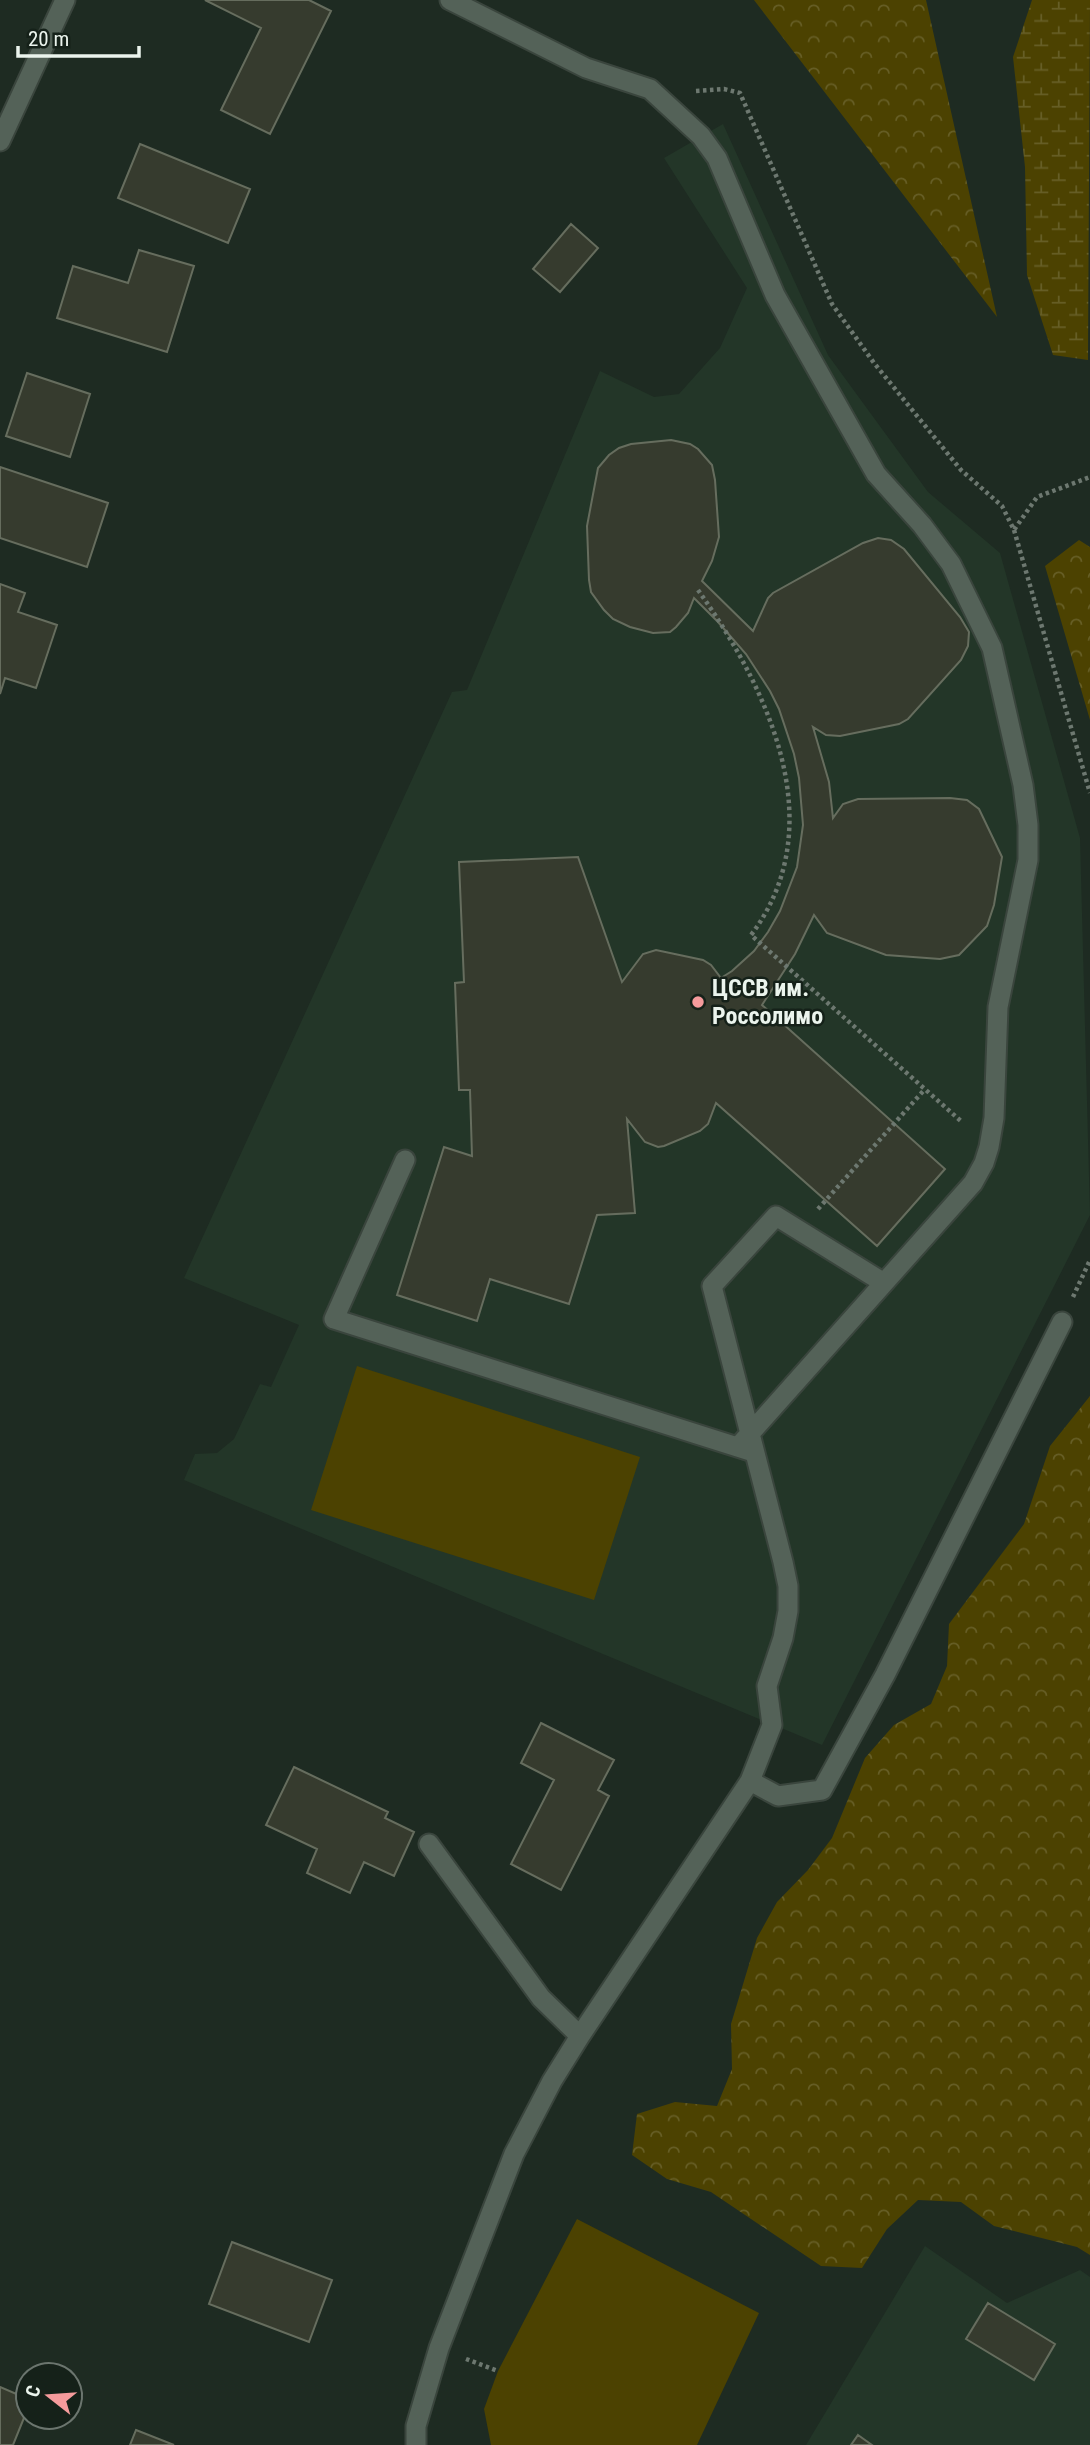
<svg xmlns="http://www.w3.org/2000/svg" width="1090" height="2445" font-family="'Roboto Condensed',sans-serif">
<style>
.built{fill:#233628}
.green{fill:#4c4201}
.forest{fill:url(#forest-crowns)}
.wetland{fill:url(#wetland-marsh)}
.building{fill:#363b2e;stroke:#666d5e;stroke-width:2}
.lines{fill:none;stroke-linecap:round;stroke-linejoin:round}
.service-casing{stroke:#3a453d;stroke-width:23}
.minor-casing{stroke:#3a453d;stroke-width:23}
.path{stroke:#6d7870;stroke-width:4.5;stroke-dasharray:3.5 3.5;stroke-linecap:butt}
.service{stroke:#546258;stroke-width:19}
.minor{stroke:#546258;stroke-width:19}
.poi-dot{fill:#f59b9c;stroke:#152119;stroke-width:2.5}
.labels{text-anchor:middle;stroke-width:5;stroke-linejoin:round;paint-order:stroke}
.poi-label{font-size:24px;font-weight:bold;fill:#ebf4ed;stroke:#152119;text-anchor:start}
</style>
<defs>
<pattern id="forest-crowns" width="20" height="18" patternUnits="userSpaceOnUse" patternTransform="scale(1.75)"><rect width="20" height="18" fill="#4c4201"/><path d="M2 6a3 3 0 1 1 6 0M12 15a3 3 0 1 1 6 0" fill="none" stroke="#665e26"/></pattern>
<pattern id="wetland-marsh" width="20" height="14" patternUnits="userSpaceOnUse" patternTransform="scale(1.75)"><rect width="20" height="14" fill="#4c4201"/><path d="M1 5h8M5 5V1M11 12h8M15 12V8" fill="none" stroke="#665e26"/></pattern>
</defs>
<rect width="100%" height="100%" fill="#1e2b22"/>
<path class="built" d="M723,124l105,231 100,137 72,61 80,285 10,377 -268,530 -638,-265 11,-26 22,-1 17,-14 26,-55 11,3 28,-62 -115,-47 268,-586 15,-2 133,-319 54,26 25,-3 41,-46 27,-60 -83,-130z
M925,2246l82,57 73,-33 10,7v168h-284z"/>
<path class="green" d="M357,1366l283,91 -46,143 -283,-90z
M577,2219l182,94 -62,132h-206l-7,-36 14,-38z"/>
<path class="forest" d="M754,0h172l71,317z
M1079,540l11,7v173l-45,-154z
M1090,1396v859l-13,-8 -83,-21 -33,-24 -43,-2 -31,29 -25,39 -41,-2 -110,-74 -44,-13 -35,-24 5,-41 38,-12 42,4 15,-37 -1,-45 26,-86 20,-36 31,-32 24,-32 33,-80 29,-33 37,-21 16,-38 2,-42 75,-100 26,-78z"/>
<path class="wetland" d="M1032,0h58l-2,360 -35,-5 -26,-80 -2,-108 -12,-110z"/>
<path class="building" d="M205,0h104l22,11 -61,123 -49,-24 40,-82z
M140,144l110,45 -22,54 -110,-45z
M571,224l27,24 -38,44 -27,-23z
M139,250l55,16 -27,86 -110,-34 16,-52 55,17z
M27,373l63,21 -20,63 -64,-21z
M671,440l19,4 8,5 14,16 3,15 4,57 -7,24 -10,20 51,50 15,-33 5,-5 90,-50 15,-5 13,2 13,9 56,68 9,15 -1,14 -7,14 -53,59 -9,5 -59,12 -14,-1 -13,-8 16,55 4,36 10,-14 15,-5 92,-1 17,2 12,9 23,48 -8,48 -7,21 -28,29 -19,4 -54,-4 -59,-22 -13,-18 -19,39 -33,51 183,164 -68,77 -161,-143 -8,21 -8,7 -36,15 -6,1 -13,-5 -18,-23 8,94 -38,2 -28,89 -79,-25 -13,42 -80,-26 47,-148 28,9 -2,-66h-11l-4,-107 9,-1 -5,-120 119,-5 44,125 21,-28 13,-4 47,10 8,5 10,13 11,-7 22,-20 14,-19 12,-21 17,-44 6,-42 -4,-47 -5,-24 -15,-45 -9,-18 -24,-37 -28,-32 -24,-24 -6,15 -12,14 -6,5 -17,1 -23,-6 -17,-8 -9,-9 -13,-18 -2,-12 -2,-54 11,-58 11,-13 10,-7 12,-4z
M0,467l108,36 -21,64 -87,-29z
M0,584l25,9 -7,19 39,13 -21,63 -31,-10 -5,16z
M541,1723l73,37 -16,30 11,6 -48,94 -50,-26 43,-84 -33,-17z
M294,1767l94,45 -3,6 29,14 -20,44 -30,-14 -14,31 -43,-20 10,-24 -51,-24z
M232,2242l100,38 -23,62 -100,-38z
M988,2303l67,41 -21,36 -68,-41z
M0,2387l28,12v9l-15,37h-13z
M136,2430l38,15h-44z
M858,2435l14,10h-21z"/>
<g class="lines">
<g class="service-casing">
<path id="service" d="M450,0l136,68 64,21 51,47 16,22 58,137 101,179 46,51 29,39 41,84 31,137 5,40v35l-30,147 -4,111 -5,29 -5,16 -11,20 -235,264
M405,1160l-71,159 416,132
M750,1781l28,15 44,-6 63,-115 177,-353
M429,1844l112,154 39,38
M416,2445v-19l23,-78 75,-194 38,-73 28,-45 170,-255 22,-56 -5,-39 16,-48 5,-27v-25l-5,-24 -71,-276 64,-70 108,67"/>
</g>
<g class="minor-casing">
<path id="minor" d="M0,141l65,-141"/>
</g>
<path class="path" d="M696,91l28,-2 16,4 92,211 42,59 87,107 41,36 12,24 23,-33 53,-20
M1014,530l76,263
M698,590c69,97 136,235 53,345l211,187
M818,1209l107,-120
M1073,1297l17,-37
M466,2359l32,12"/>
<use href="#service" class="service"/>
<use href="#minor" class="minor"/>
</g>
<circle class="poi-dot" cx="698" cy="1002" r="7"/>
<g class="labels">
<g class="poi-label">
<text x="712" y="996">ЦССВ им.<tspan x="712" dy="28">Россолимо</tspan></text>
</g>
</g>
<g transform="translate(49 2396) rotate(287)"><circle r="33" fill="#152119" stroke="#6b756e" stroke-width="2"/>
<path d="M0-5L12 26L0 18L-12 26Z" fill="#f59b9c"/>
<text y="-10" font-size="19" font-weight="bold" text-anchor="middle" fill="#ebf4ed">С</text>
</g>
<path d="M18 46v10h121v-10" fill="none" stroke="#ebf4ed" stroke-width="3.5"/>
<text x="28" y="46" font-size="21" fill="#ebf4ed" stroke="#152119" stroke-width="5" paint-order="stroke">20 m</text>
</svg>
